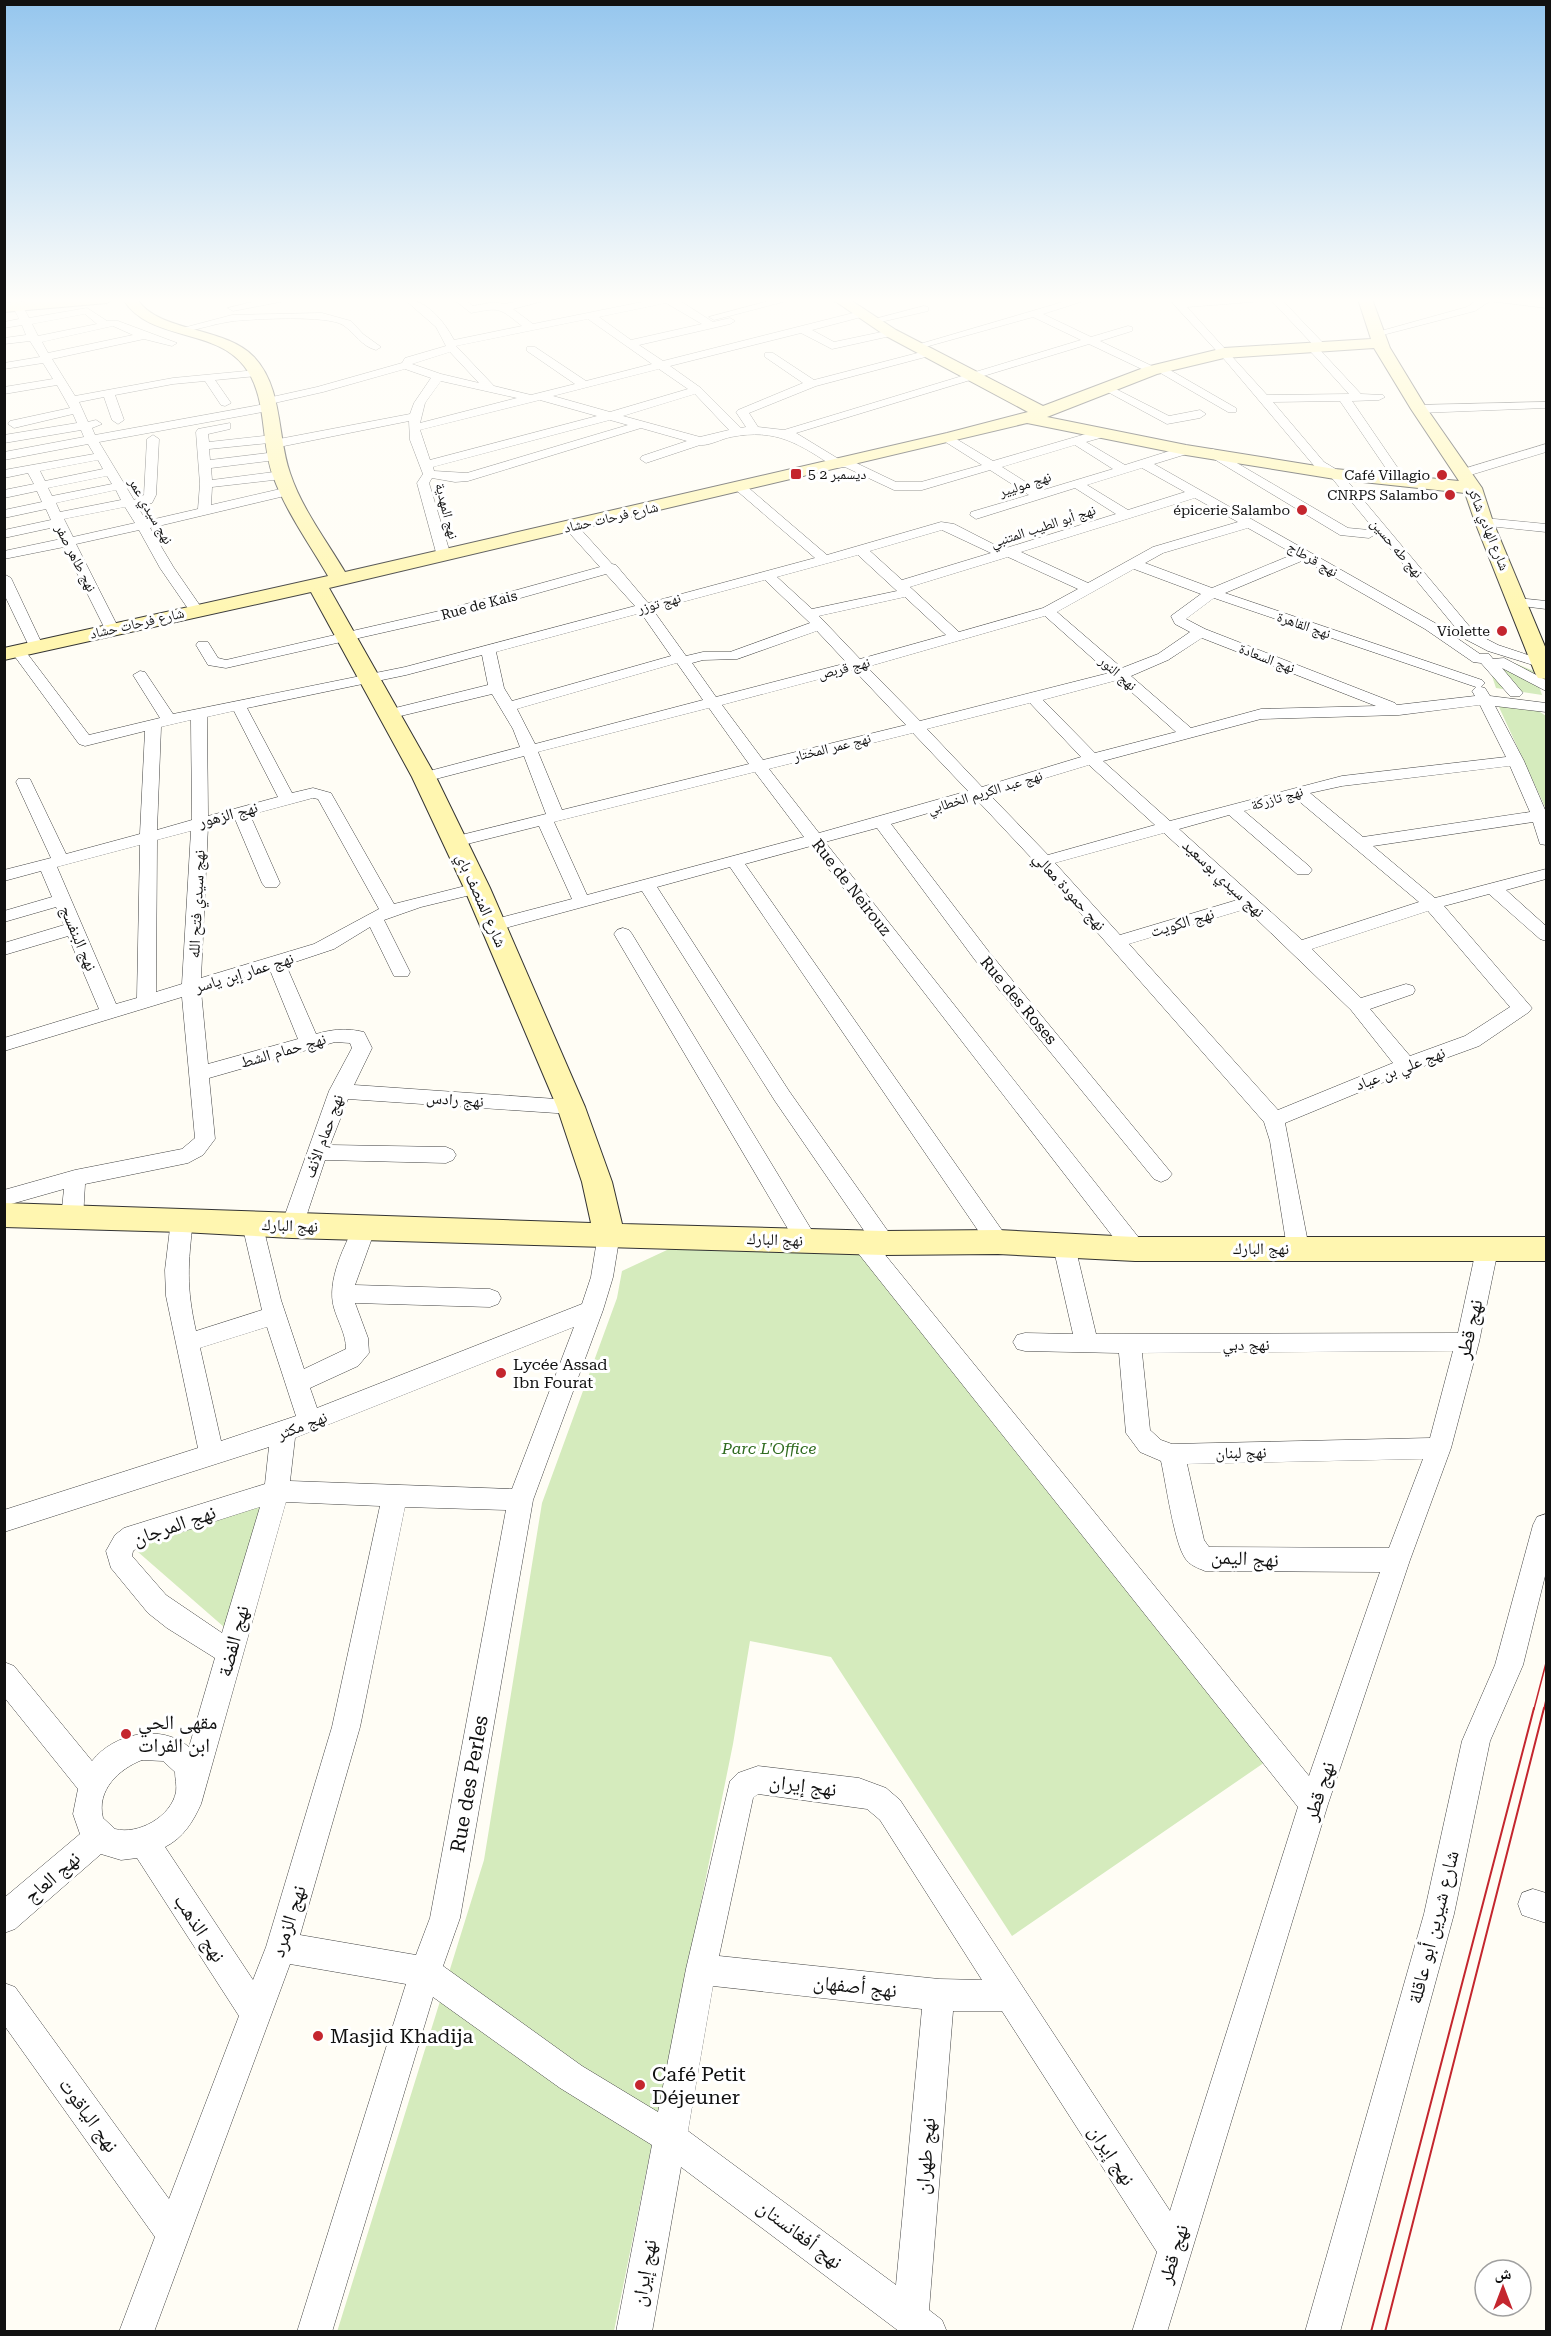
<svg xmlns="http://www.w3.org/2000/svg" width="1551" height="2336" font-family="'Roboto Serif','Noto Naskh Arabic',serif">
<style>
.green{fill:#d5ebbd}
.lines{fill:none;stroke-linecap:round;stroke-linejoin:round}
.street-casing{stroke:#444;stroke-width:1}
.secondary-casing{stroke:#333;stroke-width:2}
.street{fill:#fff;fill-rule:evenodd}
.secondary{fill:#fff6b0;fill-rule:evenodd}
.tram-far1{stroke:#c4262e;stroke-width:1.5}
.tram{stroke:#c4262e;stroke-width:2}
.poi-dot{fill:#c4262e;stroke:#fff;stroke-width:2}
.labels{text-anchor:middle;stroke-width:6;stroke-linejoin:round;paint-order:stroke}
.far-poi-label{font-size:14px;fill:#111;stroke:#fff;text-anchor:end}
.far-street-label{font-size:14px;fill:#111;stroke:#fff}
.street-label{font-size:16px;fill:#111;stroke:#fff}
.poi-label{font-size:16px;fill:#111;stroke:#fff;text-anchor:start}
.park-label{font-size:16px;font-style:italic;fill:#2f6b1f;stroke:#fff}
.near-street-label{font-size:20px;fill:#111;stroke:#fff}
.near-poi-label{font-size:20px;fill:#111;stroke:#fff;text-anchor:start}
</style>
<rect width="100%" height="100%" fill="#fffdf5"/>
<path class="green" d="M1509,661l25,10 8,24 -46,-7 -6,-18z
M1498,705l36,3 12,8v93z
M682,1243l174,6 415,509 -259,178 -181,-279 -81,-16 -17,103 -119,587 -277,1 147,-472 58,-357 75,-205 5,-27z
M264,1501l-40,126 -94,-82z"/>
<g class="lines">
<g class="street-casing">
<path id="street" d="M9,299h10l10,19 58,-10 20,13h11l59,22 -5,3 -28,-7 -92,20 23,37 98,-18 84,-8 6,3 -6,3 -42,4 16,23 -6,3 -4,-1 -16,-24 -32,3 -58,11 9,25 -6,4 -6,-4 -8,-23 -25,5 9,20 8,-2 6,4 -10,4 3,7 170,-31 -4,-3 2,-2 54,-12 85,-24 3,-5 41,-12 -10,-19 -32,-28c22,0 40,22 50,41l68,-14c-23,-18 -21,-19 -51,-13l-18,-14h11l9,7 21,-4 10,2 26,-5h21l-38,10 20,15 124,-25h20l36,23 17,-4 5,3 -5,3 -91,21 24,16 198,-50 5,3 -1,2 -53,14 22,12 57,-12 5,3 -1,2 -63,14 -31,-16 -131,33 31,22 40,40 5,-1 -10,-15 2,-2 65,-27 -38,-26v-4h8l41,27 115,-30 6,3 -2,2 -117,31 -67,27 9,14 26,3 297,-90 -48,-23 -115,32 -5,-3 160,-47h17l-47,15 48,23 37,-11 4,1v4l-32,10 54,26 9,-1 73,42v4h-8l-71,-41 -9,1 -59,-28 -293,89 46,28 8,-1 46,22h25l61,-17 -38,-24v-6l4,-1 45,27 110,-32 6,4 -2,3 -21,6 39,23 57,-18h8v6l-36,11 281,159 45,31h9l4,5 11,-1 42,22v11l-44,-23 21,25 -3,3h-10l-29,-33 -8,-1 -48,-33 -121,-69 -79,33 257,87 3,3 -4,4 4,1 5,8 56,7v9l-51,-6 29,55 22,51v33l-6,-1 -7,-22 -160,24 62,52 111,-29v10l-40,11 40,36v15l-6,-2 -51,-45 -45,12 88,102 -3,4 -50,34 -66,24 -128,53 24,125 -3,6 -8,2 -8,-2 -3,-6 -17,-107 -6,-19 -226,-257 -62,-66 -85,25 98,128 179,217 4,5 -4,5 -7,3 -7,-3 -179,-219 -98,-132 -52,14 318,401 3,6 -3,6 -8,2 -8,-2 -316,-409 -66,18 261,372 3,6 -3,6 -8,2 -8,-2 -260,-381 -73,20 132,204 103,146 3,6 -3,6 -10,2 427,525 71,-204 -175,-1c-7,-3 -16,-6 -20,-13 -11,-16 -19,-75 -24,-97l-21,-9 -14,-19 -7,-80 -94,-2 -8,-2 -4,-7 4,-7 8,-2 48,1 -20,-88 3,-6 8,-2 8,2 3,6 21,88 362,-1 18,-83 3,-6 8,-2 8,2 3,6 -19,92 -28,106 -41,112 -82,244 -161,528h-35l25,-80 -155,-241h-49l-24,299 13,10 5,12h-47l-219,-165 -29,165h-36l36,-187 -92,-57 -127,-91 -101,335h-35l109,-348 -116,-20 -136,368h-35l36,-95 -151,-212v-42l11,4 154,212 70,-183 -102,-158 -16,2 -20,-6 -86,75 -11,4v-35l76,-64 -7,-20 5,-25 -74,-92v-35l10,4 78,95c22,-28 69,-38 97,-14l26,-89 -48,-30 -19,-15 -37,-45 -5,-17 9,-16 9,-7 141,-44 4,-37 -265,85v-22l194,-62 -32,-152 -1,-26 6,-50 3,-6 8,-2 8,2 3,6c-5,45 -7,66 3,111l66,-21 -20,-86 3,-6 8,-2 8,2 20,82 23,69 42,-20c0,-15 -8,-27 -12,-41 -8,-27 11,-64 23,-87l8,-2 8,2 3,6 -21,58 135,4 8,3 3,6 -3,6 -8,3 -135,-4 13,35 1,15 -11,13 -48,22 7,20 265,-104 9,-27 7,-43 3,-6 8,-2 8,2 3,6 -7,43 -10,33 -70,190 -73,418 -17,48 139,100 76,46 28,-143 44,-188 8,-8 20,-7 101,12 27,10 14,12 270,411 128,-404 -444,-559 -3,-6 3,-6 8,-2 5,1 -92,-134 -133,-210 -148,40 -6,-2 -3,-4 3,-4 84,-22 -33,-73 -84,21 -6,-1 -3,-4 3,-4 97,-24 -22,-58 -100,26 -8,-5 2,-3 102,-27 -7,-18 -21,-35 -104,25 -8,-5 3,-3 105,-26 -6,-30 -76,20 -159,33 45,85 21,-5 18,5 63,111 83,-21 6,1 3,4 -3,4 -62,15 -37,13 26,52 -2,4h-14l-24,-49 -36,22 -48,16 30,69c17,-5 31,-6 48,-2l8,16 -18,37 217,15 7,2 3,5 -3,5 -7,2 -223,-15 -18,46 116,2 7,3 3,5 -3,5 -7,3 -121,-3 -22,66 -3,6 -8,2 -8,-2 -3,-6 48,-135 23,-43 -2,-5 -15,-1 -126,36 6,61 -12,16 -15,8 -103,21 -2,34 -3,6 -8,2 -8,-2 -3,-6 3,-29 -60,17v-16l71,-20 107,-21 13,-11 -13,-141 -178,54v-13l95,-29 -31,-73 -64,19v-12l60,-18 -8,-18 -52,15v-11l48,-14 -11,-26 -37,10v-11l47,-12 -35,-76 2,-3h12l36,75 74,-20 5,-103 -60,15 -6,-2 -66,-90 -2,-3 2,-3h10l66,87 71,-17 -27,-43 7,-4 5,1 28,42 232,-47 230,-61 -29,-32 -150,42 -230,52 -18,-3 -12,-20 2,-3h10l10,16 8,2 222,-51 152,-42 -37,-41 7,-4 5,1 37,41 4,1 32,38 167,-45 -79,-68 -2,-3 2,-3h8l83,71 114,-33 13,2 49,25 113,-35 -41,-26 -99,31 -6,-4 1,-3 58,-17 -39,-25 -68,20h-28l-49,-23 -9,1c-37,-24 -59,-40 -105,-31 -10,2 -22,9 -31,8l-54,18 -6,-4 2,-3 45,-15 -46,-13 -173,53 -13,1 -23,-4 -3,5 22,73 -7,4 -7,-4 -20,-73 6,-9 -13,-34 -1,-19 -135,27 -4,-1 -1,-4 -60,6 1,11 66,-8 6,4 -6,4 -65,8 1,12 70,-9 6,4 -6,4 -70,8 -1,18 78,-18 6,4 -2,3 -143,34 24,40 29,42 -7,4 -5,-1 -31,-45 -21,-38 -63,14 43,85 -7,4 -7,-4 -41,-82 -60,12v-8l57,-12 -6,-12 -51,11v-8l47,-10 -5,-11 -42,9v-8l38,-8 -5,-11 -33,7v-8l30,-6 -6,-11 -24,5v-8l90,-16 -6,-10 -84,16v-8l80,-15 -3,-7 -77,13v-8l73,-12 -4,-9 -59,14 -6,-4 2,-3 60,-13 -13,-23 -53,9v-7l49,-8 -10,-16 -39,6v-6l36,-6 -10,-16 -26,3v-6l22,-3 -4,-10 -18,3v-6l15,-3zM666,303l36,21 -71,16 -32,-23zM85,314l12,10 -59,12 -6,-12zM588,319l64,45 -66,17 -51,-34h-8v4l48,33 -44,11 -37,-9 -38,-40zM113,326l20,9 -85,18 -6,-11zM450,352l29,31 -38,-9 -29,-10zM405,369l26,9 -17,25 -4,11 -131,25 -6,-4 -64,7 -1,-8 22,-5v-6l-32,6 -2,3 4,52 -2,25 -52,12 -8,-14 14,-4 4,-8 3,-56 -6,-4 -6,4 -3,56 -10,5 -35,-58 169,-31 6,-4 -4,-3 53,-12zM659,369l29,20 -78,23 -57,-16zM441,381l76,17 -97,25 5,-20zM695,394l34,36 -29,7 -77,-21zM540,400l57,16 -167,44 -10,-30zM610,420l18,5 -161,48 -33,-2 -1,-4zM1075,445l38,24 -73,22 -38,-24zM98,460l5,9 -58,12 -5,-10zM1142,468l43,24 -57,18 -41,-25zM107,476l5,8 -60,12 -4,-8zM116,490l5,10 -61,12 -4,-9zM1195,498l43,24 -85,25 -65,36 -67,-31zM125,507l10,16 -62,14 -9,-18zM1248,528l46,26 -82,34 -67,-25 18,-10zM942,530l49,23 -89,27 -32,-29zM858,555l39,36 -85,18 -35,-32zM1008,557l70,32 -35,19 -84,24 -49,-45zM1134,569l67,25 -30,22 4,8 15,8 -32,22 -36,14 -65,-56zM765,580l45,43 -80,29h-27l-17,4 -33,-46zM905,597l41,38 -86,24 -41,-43zM1214,598l262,89 -4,4 3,5 -78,9 -2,-2 -190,-74 -19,-10zM641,613l30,43 -159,45 -8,-13 -8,-36zM1045,616l64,57 -189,48 -53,-54zM817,631l30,32 -131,34 -24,-34 11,-3 34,-1zM1202,638l174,68 -115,3 -70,19 -60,-52 37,-16zM677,663l26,37 -168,44 -18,-35zM854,670l52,55 -143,35 -41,-55zM1118,680l58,52 -81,21 -52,-53zM1030,703l51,54 -99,30 -55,-58zM1480,705l26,52 -164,19 -172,45 -67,-60 158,-42 138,-4zM709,708l40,56 -187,46 -24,-58zM234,711l44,86 -70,19 -1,-99zM191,720l1,100 -35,10 4,-103zM913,733l55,58 -149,42 -50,-64zM1089,765l66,60 -107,30 -58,-60zM1510,766l20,46 -167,25 -53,-44 32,-7zM755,772l49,65 -217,58 -33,-73zM1294,797l125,105 -117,38 -123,-111 50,-14 68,59h12l3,-4 -3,-4 -65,-55zM313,798l5,1 61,110 -65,35 -113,34 7,-152 27,-7 27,64 3,4h12l3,-4 -30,-68zM191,831l-9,153 -26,8 1,-152zM1164,833l73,67 -117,35 -65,-72zM140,845l-3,153 -21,6 -59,-137zM1246,909l105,101 42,53 -115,47 -149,-166zM1428,911l82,96 -45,29 -55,20 -40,-47 43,-15 2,-4 -2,-4 -7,-2 -45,14 -49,-49zM270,970l28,69 -90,25 -7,-73zM267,1327l29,89 -75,25 -21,-93zM574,1327l-62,162 -222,-8 5,-43zM1453,1351l-23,87 -258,6 -11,-4 -11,-10 -8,-77zM1423,1459l-34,89 -180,-1 -5,-7 -17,-76zM286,1502l94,4 -48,221 -66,220 -13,33 -88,-133c18,-9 28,-25 36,-43zM260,1507l-38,126 -56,-38 -34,-39 1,-5 8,-6zM405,1507l101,3 -76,408 -14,37 -116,-20 60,-208zM142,1760l21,1 12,11c0,6 2,13 1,20 -5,25 -38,43 -61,37l-12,-11c-7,-28 16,-49 39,-58zM758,1794l109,15 13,11 102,160 -43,-1 -220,-23 34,-158zM713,1986l209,23 -26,276 -208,-154z
M264,299h21l-5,3 -47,9 -5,-3z
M776,299h18l-80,21 -5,-3z
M1169,299h88l-5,3 -65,5 80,88 82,-1 -38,-42 6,-3 -47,-50h11l44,46v4l-5,1 41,44 22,1 2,2 -6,3 -27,1 54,79 -6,4 -4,-1 -56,-82 -67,1 51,60 15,9 136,162 23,12 48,16v8l-58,-18 -23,-12 -134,-162 -15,-9 -92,-109z
M1479,299l67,3v6l-56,-7 -15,10 -100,26 -5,-3 97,-27z
M924,306l4,1v4l-56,13 -5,-3z
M322,313l29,8 12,13 18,13 -5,3c-15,-4 -21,-17 -33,-25 -16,-10 -88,-6 -109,-4 -17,2 -34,8 -50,11l-5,-3 53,-14z
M1108,385l61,31 31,-6 6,4 -6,4 -33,6 -63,-34 -2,-2z
M1546,402v6l-127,5 -6,-4 6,-4z
M1546,444v8l-82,25 -6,-4 2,-3z
M1213,449l135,79 21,2 7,4 -7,4 -29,-3 -131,-79v-6z
M1484,518l62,6v8l-67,-7 -2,-3z
M4,574l7,4 32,68 -2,3 -5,1 -7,-4 -25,-52z
M1518,598l28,3v8l-33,-4 -2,-3z
M623,928l6,2 3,4 182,300 3,6 -3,6 -8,2 -8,-2 -184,-312 3,-4z
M1546,1514v58l-23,93 -33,76 -36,173 -114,418h-35l119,-418 38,-173 33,-76 38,-140 4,-8z
M1533,1889l13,4v30l-24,-8 -4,-11 4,-11z"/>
</g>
<g class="secondary-casing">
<path id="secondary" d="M56,299h58l-7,4 -103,9v-9z
M123,299h14c22,34 88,27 117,58 29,31 23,78 36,116 12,36 36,67 55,99l602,-139 81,-21 -142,-76 -54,-37h17l47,31 147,76 103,-39 78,-19 147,-9 -13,-40h14l18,49 37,61 55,79 11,34 53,127v30l-8,-1 -3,-5 -60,-151 -10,-29 -130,-14 -149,-24 -159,-32 -698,165 107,189 54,111 95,219 27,75 10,42 262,7 114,-1 137,7h411v24h-411l-137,-7 -114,1 -592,-17 -110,-6 -178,-5v-24l587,20 -9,-41 -25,-75 -93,-219 -52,-111 -101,-185 -307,68v-12l324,-72c-19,-33 -42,-64 -55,-100 -13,-35 -5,-80 -29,-110 -30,-39 -95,-24 -121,-67zM1374,348l37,61 48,72 -124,-12 -149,-24 -139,-28 110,-43 67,-16z"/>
</g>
<use href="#street" class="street"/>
<use href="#secondary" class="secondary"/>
<path class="tram-far1" d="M1534,1709l12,-46
M1544,1709l2,-9"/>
<path class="tram" d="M1371,2332l163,-624
M1385,2332l159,-624"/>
</g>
<linearGradient id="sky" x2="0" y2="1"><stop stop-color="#95c6ee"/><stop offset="0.48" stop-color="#fffefa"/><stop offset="1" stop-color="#fffefa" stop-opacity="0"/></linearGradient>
<rect width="1551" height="626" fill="url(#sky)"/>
<g class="poi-dot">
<rect x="790" y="468" width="12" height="12" rx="3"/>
<circle cx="1442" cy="475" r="6"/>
<circle cx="1450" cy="495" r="6"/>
<circle cx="1302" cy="510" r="6"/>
<circle cx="1502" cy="631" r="6"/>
<circle cx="501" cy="1373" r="6"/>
<circle cx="126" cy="1734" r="6"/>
<circle cx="318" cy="2036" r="6"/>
<circle cx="640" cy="2085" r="6"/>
</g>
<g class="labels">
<g class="far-poi-label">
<text x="808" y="479" text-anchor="start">5 ديسمبر 2</text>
<text x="1430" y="480">Café Villagio</text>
<text x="1438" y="500">CNRPS Salambo</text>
<text x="1290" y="515">épicerie Salambo</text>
<text x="1490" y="636">Violette</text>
</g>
<g class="far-street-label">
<text transform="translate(1025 484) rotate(-18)" y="5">نهج موليير</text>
<text transform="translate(151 511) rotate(60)" y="5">نهج سيدي عمر</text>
<text transform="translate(447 511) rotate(76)" y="5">نهج المهدية</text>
<text transform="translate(611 517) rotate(-13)" y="5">شارع فرحات حشاد</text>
<text transform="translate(1043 526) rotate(-18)" y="5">نهج أبو الطيب المتنبي</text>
<text transform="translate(1489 529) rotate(68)" y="5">شارع الهادي شاكر</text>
<text transform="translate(1397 548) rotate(50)" y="5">نهج طه حسين</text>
<text transform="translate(76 558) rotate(63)" y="5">نهج طاهر صفر</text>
<text transform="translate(1313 559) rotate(30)" y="5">نهج قرطاج</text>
<text transform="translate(659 603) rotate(-15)" y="5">نهج توزر</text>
<text transform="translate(479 605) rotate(-15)" y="5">Rue de Kais</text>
<text transform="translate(137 623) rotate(-13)" y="5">شارع فرحات حشاد</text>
<text transform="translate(1304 625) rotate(19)" y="5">نهج القاهرة</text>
<text transform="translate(1267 658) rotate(21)" y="5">نهج السعادة</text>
<text transform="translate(844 668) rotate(-14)" y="5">نهج قربص</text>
<text transform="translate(1118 673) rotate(41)" y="5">نهج النور</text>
<text transform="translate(832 747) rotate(-14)" y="5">نهج عمر المختار</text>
<text transform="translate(985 792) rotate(-17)" y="5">نهج عبد الكريم الخطابي</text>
<text transform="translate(1277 798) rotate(-16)" y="5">نهج تازركة</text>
</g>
<g class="street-label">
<text transform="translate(228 814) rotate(-15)" y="6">نهج الزهور</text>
<text transform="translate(1224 878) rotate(43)" y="6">نهج سيدي بوسعيد</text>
<text transform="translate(852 887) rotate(52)" y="6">Rue de Neirouz</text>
<text transform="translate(1070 891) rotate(48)" y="6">نهج حمودة معالي</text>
<text transform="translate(482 900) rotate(66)" y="6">شارع المنصف باي</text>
<text transform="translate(196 904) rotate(-87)" y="6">نهج سيدي فتح الله</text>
<text transform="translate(1182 922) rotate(-17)" y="6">نهج الكويت</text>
<text transform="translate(79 938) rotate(67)" y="6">نهج البنفسج</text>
<text transform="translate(244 972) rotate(-17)" y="6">نهج عمار إبن ياسر</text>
<text transform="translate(1019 1000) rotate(50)" y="6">Rue des Roses</text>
<text transform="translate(283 1050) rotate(-16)" y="6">نهج حمام الشط</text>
<text transform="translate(1400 1068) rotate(-21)" y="6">نهج علي بن عياد</text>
<text transform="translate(455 1099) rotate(4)" y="6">نهج رادس</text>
<text transform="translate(323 1136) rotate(-70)" y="6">نهج حمام الأنف</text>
<text transform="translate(290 1225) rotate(2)" y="6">نهج البارك</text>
<text transform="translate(775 1239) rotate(2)" y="6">نهج البارك</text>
<text x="1261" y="1254">نهج البارك</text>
<text x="1246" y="1350">نهج دبي</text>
<text transform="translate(302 1425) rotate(-21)" y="6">نهج مكثر</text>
<text transform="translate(1241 1452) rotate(-1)" y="6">نهج لبنان</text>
</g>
<g class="poi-label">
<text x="513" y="1370">Lycée Assad<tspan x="513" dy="18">Ibn Fourat</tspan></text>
</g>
<g class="park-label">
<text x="769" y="1454">Parc L'Office</text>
</g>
<g class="near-street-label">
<text transform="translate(1469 1329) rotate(-77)" y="7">نهج قطر</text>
<text transform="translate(174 1525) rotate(-19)" y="7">نهج المرجان</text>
<text transform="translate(1245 1558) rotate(3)" y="7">نهج اليمن</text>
<text transform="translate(233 1641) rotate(-75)" y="7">نهج الفضة</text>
<text transform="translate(469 1784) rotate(-80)" y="7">Rue des Perles</text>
<text transform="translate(803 1785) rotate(7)" y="7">نهج إيران</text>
<text transform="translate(1319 1791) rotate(-72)" y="7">نهج قطر</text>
<text transform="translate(52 1877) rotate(-41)" y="7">نهج العاج</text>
<text transform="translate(288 1921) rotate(-72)" y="7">نهج الزمرد</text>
<text transform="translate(1433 1927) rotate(-76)" y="7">شارع شيرين أبو عاقلة</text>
<text transform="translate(200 1928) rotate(57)" y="7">نهج الذهب</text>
<text transform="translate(855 1986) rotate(6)" y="7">نهج أصفهان</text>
<text transform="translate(89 2115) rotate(54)" y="7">نهج الياقوت</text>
<text transform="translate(1112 2155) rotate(57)" y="7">نهج إيران</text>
<text transform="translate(925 2156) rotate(-85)" y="7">نهج طهران</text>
<text transform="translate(800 2234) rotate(37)" y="7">نهج أفغانستان</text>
<text transform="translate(1173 2254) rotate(-73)" y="7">نهج قطر</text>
<text transform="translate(644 2273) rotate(-80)" y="7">نهج إيران</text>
</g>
<g class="near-poi-label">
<text x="138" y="1729">مقهى الحي<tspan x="138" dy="23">ابن الفرات</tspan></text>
<text x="330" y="2043">Masjid Khadija</text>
<text x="652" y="2081">Café Petit<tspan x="652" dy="23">Déjeuner</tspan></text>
</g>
</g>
<rect width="1551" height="2336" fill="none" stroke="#111111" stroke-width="12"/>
<g transform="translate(1503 2288)"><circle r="28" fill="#ffffff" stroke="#a0a0a0" stroke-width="1.5"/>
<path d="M0-4.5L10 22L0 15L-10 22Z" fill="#c4262e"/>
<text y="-9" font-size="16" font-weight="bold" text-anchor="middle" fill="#111111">ش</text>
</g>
</svg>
